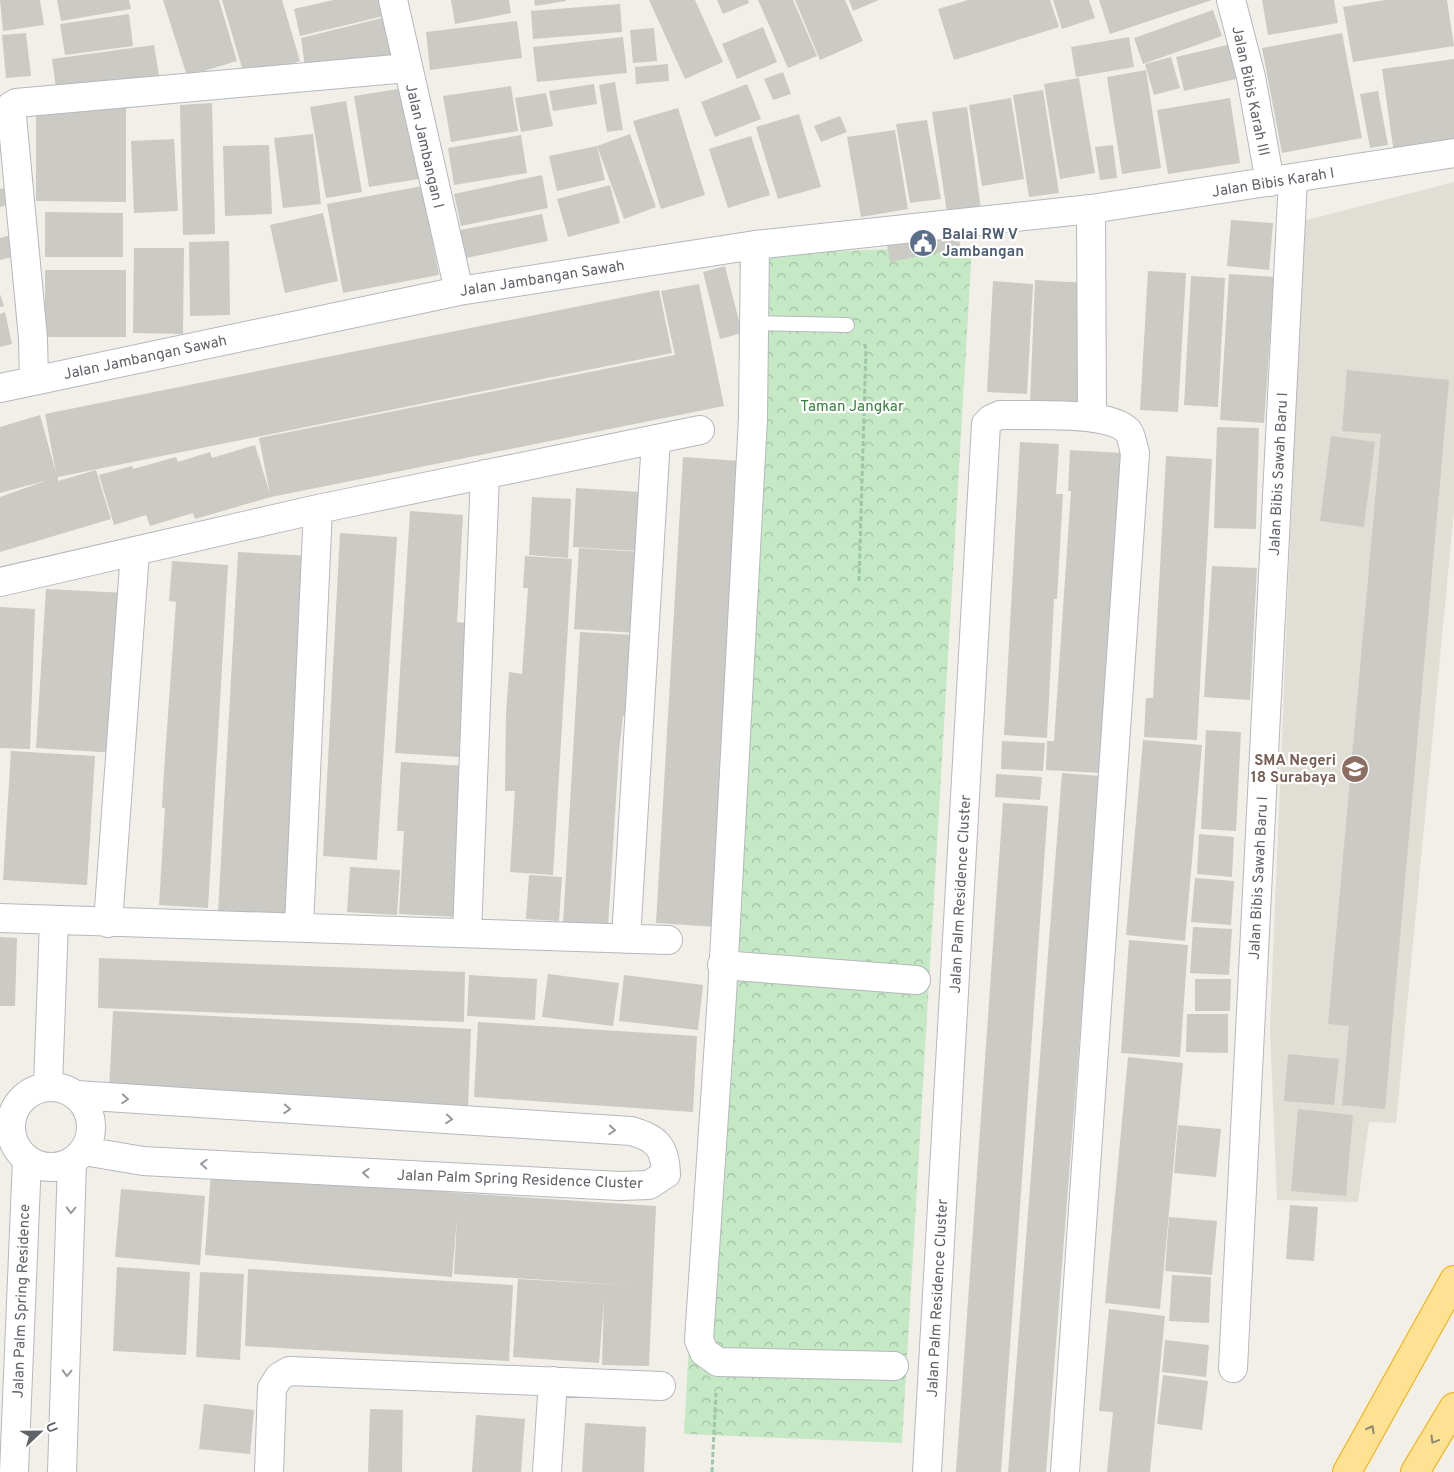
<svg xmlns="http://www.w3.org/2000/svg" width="1454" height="1472" font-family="Overpass,sans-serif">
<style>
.education{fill:#e1ded6}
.park{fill:url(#park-crowns)}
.building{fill:#cccac5}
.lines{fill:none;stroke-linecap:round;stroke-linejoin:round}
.lane-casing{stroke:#b5b8bc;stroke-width:16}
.street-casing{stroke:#b5b8bc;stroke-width:30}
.highway-casing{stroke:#f9ab00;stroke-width:30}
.path{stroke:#9cc7a9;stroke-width:3;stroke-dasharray:5 2.5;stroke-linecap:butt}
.lane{stroke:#fff;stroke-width:14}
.street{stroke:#fff;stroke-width:28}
.highway{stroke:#fde293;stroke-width:28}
.oneway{stroke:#979a9d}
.oneway2{stroke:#8e8975}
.labels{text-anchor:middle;stroke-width:4.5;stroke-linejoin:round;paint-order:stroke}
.street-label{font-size:15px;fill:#5f6368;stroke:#fff}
.service-label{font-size:15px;font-weight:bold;fill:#4e5e75;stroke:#fff;text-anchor:start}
.park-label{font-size:15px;fill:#348238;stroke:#fff}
.education-label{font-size:15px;font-weight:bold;fill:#785e54;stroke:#fff;text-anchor:end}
</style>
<defs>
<pattern id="park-crowns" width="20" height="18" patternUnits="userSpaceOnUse" patternTransform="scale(1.25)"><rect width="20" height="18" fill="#c5e8c5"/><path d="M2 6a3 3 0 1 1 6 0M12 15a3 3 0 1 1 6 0" fill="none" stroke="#a3c0a4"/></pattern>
</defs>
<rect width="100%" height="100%" fill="#f1efe8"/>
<path class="education" d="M1454,182v328l-58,613 -27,-1 -11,80 -81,-2 -7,-172 33,-807z"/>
<path class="park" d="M972,246l-70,1197 -218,-9 63,-1118 -9,-61z"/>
<path class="building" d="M0,0h40l4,25 -41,6z
M57,0h72l2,9 -70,12z
M163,0h56l18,61 -50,15z
M222,0h60l18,61 -55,17z
M333,0h47l4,16 -84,20 -6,-27z
M451,0h58l2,13 -56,11z
M534,0h32v1l-31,5z
M649,0h46l28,62 -38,17z
M717,0h31l1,3 -26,11z
M758,0h35l24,56 -29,12z
M795,0h50l18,41 -43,19z
M849,0h30l-26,11z
M968,0h82l9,27 -105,33 -16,-51z
M1053,0h36l6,18 -33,11z
M1099,0h113l-102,34z
M1262,0h72l4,23 -70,12z
M1385,0h62l7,46 -101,16 -10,-55z
M620,4l2,28 -89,7 -2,-28z
M1213,10l9,26 -79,28 -9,-26z
M129,14l4,32 -68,9 -5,-31z
M390,16l10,42 -94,16 -5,-36z
M517,21l5,37 -92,12 -4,-38z
M763,27l14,35 -40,17 -15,-35z
M654,28l3,33 -24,2 -3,-33z
M26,33l5,43 -25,2 -4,-43z
M1342,33l20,105 -80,15 -20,-105z
M623,37l4,36 -90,9 -4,-35z
M1129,37l5,30 -58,10 -5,-30z
M1240,42l9,34 -65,15 -8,-34z
M154,45l6,36 -103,14 -5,-36z
M1171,57l9,31 -26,7 -9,-31z
M1454,59v86l-60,9 -12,-85z
M668,64l1,17 -33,3 -1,-17z
M1146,70l15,98 -39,6 -15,-97z
M783,72l8,22 -18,6 -9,-21z
M1079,78l16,95 -35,6 -16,-95z
M615,82l8,48 -16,2 -8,-47z
M594,84l3,20 -44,7 -4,-20z
M747,84l14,35 -46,18 -14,-35z
M511,86l7,45 -67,11 -8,-46z
M404,88l15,91 -50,8 -15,-91z
M1043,90l16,103 -30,4 -16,-102z
M1378,91l10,54 -18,3 -10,-54z
M546,93l7,33 -32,6 -6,-34z
M1011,98l13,81 -42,7 -13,-81z
M1230,98l10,65 -72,11 -11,-64z
M346,101l16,91 -36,6 -16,-91z
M212,103l3,131 -32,1 -3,-130z
M36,105h90v97l-90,-1z
M967,107l14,102 -34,4 -15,-101z
M678,108l27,87 -44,14 -28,-88z
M799,114l22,73 -43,12 -22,-72z
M840,116l7,16 -26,10 -7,-16z
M927,120l14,79 -31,4 -14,-79z
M895,130l13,79 -47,8 -14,-80z
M313,134l8,70 -38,4 -9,-70z
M630,134l26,73 -32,12 -27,-73z
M521,135l6,38 -73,12 -6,-37z
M751,136l19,59 -42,13 -19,-59z
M174,139l4,72 -44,2 -3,-72z
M269,145l3,69 -47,2 -2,-70z
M1113,145l4,33 -17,2 -5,-33z
M597,146l8,34 -48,11 -8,-35z
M542,175l6,33 -87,18 -7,-32z
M14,185l4,17 -18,5v-18z
M610,185l10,38 -52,14 -11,-38z
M422,186l17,89 -96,18 -16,-89z
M45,212l78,1v44h-78z
M323,213l15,68 -53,12 -15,-68z
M542,214l6,27 -82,17 -6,-28z
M1231,220l42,3 -4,47 -42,-4z
M956,225l5,23 -71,14 -4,-23z
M14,234l6,21 -20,5v-22z
M229,241l1,74 -40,1 -1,-74z
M134,248h50l-1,86 -50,-1z
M725,266l17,67 -22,6 -17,-67z
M45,270h81v67h-81z
M1148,271l38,2 -8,139 -38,-2z
M1229,274l45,3 -10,146 -44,-3z
M1191,276l34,2 -7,129 -34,-2z
M1035,280l51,3 -6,122 -50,-3z
M993,281l40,3 -6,110 -40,-2z
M699,284l25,122 -453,91 -76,22 -2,-6 -43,13 -4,-11 -32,10 -15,-50 33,-9 1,3 43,-12 2,5 32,-10 2,6 43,-13 15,49 -11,-56 416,-83 -14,-64z
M659,290l13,63 -614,124v4l38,-11 15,49 -111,33v-55l48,-17 -48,13v-66l40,-12 16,58 -11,-59z
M0,294l4,12 -4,1z
M5,312l7,32 -12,3v-33z
M1347,370l102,10 -64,729 -43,-4 7,-79 -21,-2 53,-590 -39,-3z
M1217,427l42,1 -3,101 -42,-1z
M1331,436l44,6 -11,85 -44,-6z
M1020,442l39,2 -3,50h7l-6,105h-3l-7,139 -43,-3z
M1070,450l52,3 -21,320 -55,-3 1,-29h7l17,-250h-3z
M1166,456l46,3 -15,281 -53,-3 2,-39h7z
M683,457l57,4 -23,466 -61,-4z
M576,488l65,4 -4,59 -64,-4z
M532,497l39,2 -3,59 -39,-3z
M410,511l53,4 -6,107 13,1 -4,72h-4l-3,62 -64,-4z
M340,533l57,4 -20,323 -54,-4z
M579,548l63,4 -5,81 -63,-4z
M238,552l73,4 -20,362 -73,-5z
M525,556l47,3 -19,316 -43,-3 5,-81h-10l1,-77 3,-42 13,2 6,-86h-5z
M172,561l56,4 -20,343 -49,-3 6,-97h-3l2,-37 12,-169 -7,-1z
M1212,566l45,2 -7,132 -46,-3z
M46,589l80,4 -9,160 -81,-5z
M0,607l35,2 -5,140 -30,-1z
M580,632l55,3 -6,81h-6l-4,35 -11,176 -45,-3z
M1206,730l35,2 -5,99 -35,-2z
M1143,740l59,5 -17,196 -59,-6z
M1002,741l43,2 -2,28 -42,-2z
M11,751l84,5 -8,129 -84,-5z
M401,762l66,4 -11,151 -57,-3 5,-83h-7z
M1062,773l38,3 -54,696h-38z
M996,774l46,3 -2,23 -45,-3z
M1003,803l45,3 -22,317 -25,349h-45z
M1199,834l35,3 -2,40 -35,-3z
M350,867l50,3 -3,45 -50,-3z
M529,875l33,2 -3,44 -33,-2z
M1195,878l39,3 -3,44 -40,-3z
M1193,927l39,2 -3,46 -39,-2z
M0,937l17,1 -2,68h-15z
M1129,940l59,5 -8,112 -59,-4z
M99,958l366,14 -1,50 -366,-14z
M548,974l71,9 -6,43 -71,-9z
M469,975l68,4 -2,41 -68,-4z
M624,975l79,10 -5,45 -79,-9z
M1195,979h36l-1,32h-35z
M113,1011l358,18 -3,79 -359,-18z
M1187,1014h41v39l-42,-1z
M478,1022l219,14 -4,76 -219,-15z
M1288,1054l51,5 -5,46 -50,-4z
M1128,1057l55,6 -23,246 -55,-6z
M1298,1109l55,6 -7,81 -55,-5z
M1178,1125l43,4 -5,48 -42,-4z
M211,1171l248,22 197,13 -7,160 -47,-1 2,-66 -5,64 -86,-6 5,-78 118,7 -182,-12 3,-56 -5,59 -247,-22z
M121,1189l84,7 -5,69 -85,-8z
M1290,1205l28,2 -4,54 -28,-2z
M1169,1217l48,4 -5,54 -47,-4z
M117,1267l73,5 -4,83 -73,-4z
M248,1269l265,16 -4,76 -264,-15z
M200,1272l44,2 -4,86 -44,-3z
M1172,1275l39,2 -2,46 -40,-2z
M1109,1309l56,7 -15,156h-43l6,-60 -14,-1z
M1165,1340l44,5 -3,32 -44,-5z
M1163,1375l45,6 -6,49 -45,-6z
M204,1404l50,6 -4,44 -51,-5z
M370,1409l33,1 -1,62h-34z
M476,1415l49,4 -4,53h-49z
M585,1423l61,4 -2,45h-62z"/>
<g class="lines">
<g class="lane-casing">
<path id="lane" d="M755,323l92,2"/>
</g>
<g class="street-casing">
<path id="street" d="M393,0l66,291
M1231,0l20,77 19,105
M1091,209l1,208
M755,245l-2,173 -31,578 -23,344 5,12 14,10 176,4
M34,380l-1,-42 -22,-232 5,-3 391,-35
M0,388l459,-97 296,-46 336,-36 363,-56
M0,582l318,-73 382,-79
M0,918l668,22
M108,923l27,-371
M299,926l19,-417
M467,933l18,-459
M626,939l30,-500
M722,965l194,15
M48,1086l6,-165
M11 1127a40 40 0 1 1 80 0a40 40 0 1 1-80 0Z
M76,1095l555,36c26,7 34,16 35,43l-17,11 -29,1 -477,-25 -59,-10
M1233,1368l60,-1189
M14,1472l13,-313
M62,1472l10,-310
M269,1472l3,-84 7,-11 10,-6 372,15
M547,1472l6,-91
M927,1472l59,-1048 5,-5 9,-4c28,1 109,-5 128,16 4,5 5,16 7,22l-70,1019"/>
</g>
<g class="highway-casing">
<path id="highway" d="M1347,1472l107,-192
M1415,1472l39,-65"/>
</g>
<path class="path" d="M859,581l7,-232 -2,-7
M712,1472l4,-79"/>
<use href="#lane" class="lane"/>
<use href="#street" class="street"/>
<use href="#highway" class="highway"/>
</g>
<defs><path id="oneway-chevron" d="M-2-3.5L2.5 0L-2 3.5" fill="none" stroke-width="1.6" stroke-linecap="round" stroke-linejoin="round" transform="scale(1.25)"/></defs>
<g class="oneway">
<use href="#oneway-chevron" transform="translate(125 1099) rotate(4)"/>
<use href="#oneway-chevron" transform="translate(287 1109) rotate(4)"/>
<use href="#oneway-chevron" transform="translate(449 1119) rotate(4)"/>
<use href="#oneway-chevron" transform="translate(612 1130) rotate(4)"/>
<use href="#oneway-chevron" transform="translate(204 1164) rotate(-177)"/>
<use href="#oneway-chevron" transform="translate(366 1173) rotate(-177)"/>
<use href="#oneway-chevron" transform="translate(71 1210) rotate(92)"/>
<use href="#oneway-chevron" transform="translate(67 1373) rotate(92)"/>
</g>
<g class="oneway2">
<use href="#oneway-chevron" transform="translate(1371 1429) rotate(-61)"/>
<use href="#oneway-chevron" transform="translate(1434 1440) rotate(121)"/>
</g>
<defs>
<g id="civic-disc" transform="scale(1.4375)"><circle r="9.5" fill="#5c6f8a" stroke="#fff"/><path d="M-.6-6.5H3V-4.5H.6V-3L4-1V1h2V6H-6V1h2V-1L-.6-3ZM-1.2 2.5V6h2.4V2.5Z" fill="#fff"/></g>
<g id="school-disc" transform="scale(1.4375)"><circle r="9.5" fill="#8d6e63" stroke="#fff"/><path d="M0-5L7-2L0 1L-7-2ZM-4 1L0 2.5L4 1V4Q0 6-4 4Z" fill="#fff"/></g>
</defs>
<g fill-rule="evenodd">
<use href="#civic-disc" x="923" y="243"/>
<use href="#school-disc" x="1355" y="769"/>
</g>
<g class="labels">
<g class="street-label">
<text transform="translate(1251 91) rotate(78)" y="5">Jalan Bibis Karah III</text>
<text transform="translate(425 146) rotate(77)" y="5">Jalan Jambangan I</text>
<text transform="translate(1273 182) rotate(-9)" y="5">Jalan Bibis Karah I</text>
<text transform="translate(542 278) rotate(-9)" y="5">Jalan Jambangan Sawah</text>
<text transform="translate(145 357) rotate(-12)" y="5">Jalan Jambangan Sawah</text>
<text transform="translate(1278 474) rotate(-87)" y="5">Jalan Bibis Sawah Baru I</text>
<text transform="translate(1258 878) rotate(-87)" y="5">Jalan Bibis Sawah Baru I</text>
<text transform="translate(960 894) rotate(-87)" y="5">Jalan Palm Residence Cluster</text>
<text transform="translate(520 1179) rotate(2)" y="5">Jalan Palm Spring Residence Cluster</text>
<text transform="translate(937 1298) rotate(-87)" y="5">Jalan Palm Residence Cluster</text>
<text transform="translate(21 1301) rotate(-88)" y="5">Jalan Palm Spring Residence</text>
</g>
<g class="service-label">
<text x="942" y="239">Balai RW V<tspan x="942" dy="17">Jambangan</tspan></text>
</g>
<g class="park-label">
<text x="852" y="411">Taman Jangkar</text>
</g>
<g class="education-label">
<text x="1336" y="765">SMA Negeri<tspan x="1336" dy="17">18 Surabaya</tspan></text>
</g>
</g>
<g transform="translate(40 1432) rotate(68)" stroke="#ffffff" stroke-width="4" paint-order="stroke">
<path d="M0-4L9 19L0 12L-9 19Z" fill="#5f6368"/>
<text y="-8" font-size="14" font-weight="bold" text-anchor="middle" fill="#5f6368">U</text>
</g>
</svg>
